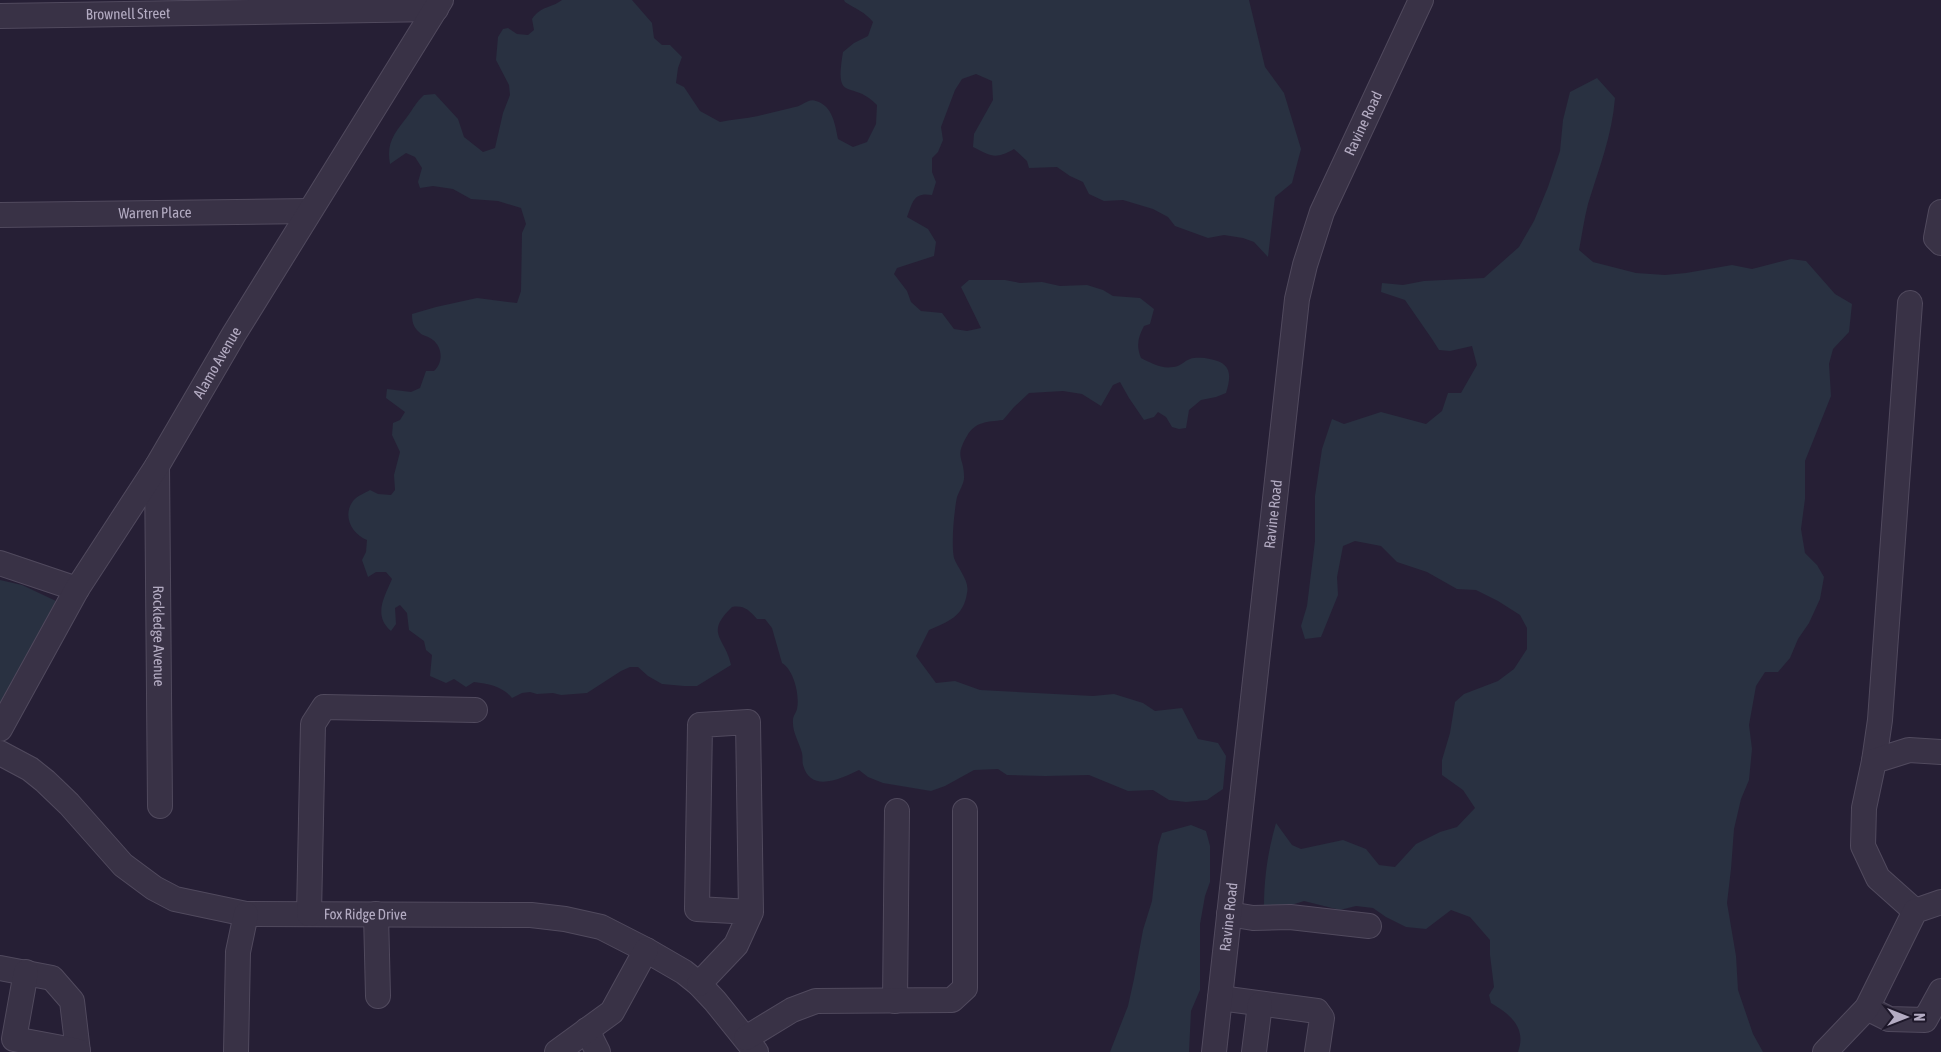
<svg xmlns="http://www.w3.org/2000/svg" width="1941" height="1052" font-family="'Asap Condensed',sans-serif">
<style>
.green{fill:#293141}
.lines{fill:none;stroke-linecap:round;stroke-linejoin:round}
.minor-casing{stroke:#514a5e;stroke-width:26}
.minor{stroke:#393246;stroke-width:24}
.labels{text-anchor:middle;stroke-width:4;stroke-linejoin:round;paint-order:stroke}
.street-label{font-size:15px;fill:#b4acc3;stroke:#1e182a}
</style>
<rect width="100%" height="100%" fill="#261f35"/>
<path class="green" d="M562,0h70l20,23 2,15 8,7h8l12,12 -4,11 -2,15 8,4 16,24 20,11c13,-3 25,-3 38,-6 12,-3 25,-6 37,-9 8,-1 13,-9 21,-6 17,5 19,24 22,38l15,8 14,-5 9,-18 1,-19c-26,-27 -43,1 -34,-53l11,-9 14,-7 5,-14c-8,-10 -17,-13 -28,-20l-1,-2h405l16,67 19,26 17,56 -9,34 -17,14 -7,60 -14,-15 -11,-4 -19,-3 -16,3 -33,-12 -7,-9 -15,-8 -30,-9 -19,1 -15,-7 -6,-12 -13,-6 -13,-9 -28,1 -2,-7 -13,-12c-19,11 -23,7 -41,-2l1,-13 19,-34 -1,-19 -16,-7 -14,5 -7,11 -14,37 2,13 -5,12 -6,6v14l4,10 -4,13c-19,-3 -19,7 -25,22l21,12 8,13 -2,14 -37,12 -3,6 13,17 4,11 10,9 21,2 12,16 13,2 14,-3 -20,-41 8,-7h36l15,3 22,-1 18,4 27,-1 16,5 10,6 27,2 14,11 -4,15 -6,2c-6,11 -8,20 -3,32 10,5 20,11 32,9 7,0 11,-6 17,-8 6,-2 14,-1 20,0 21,4 22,15 16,34l-10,4 -15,3 -12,10 -3,18 -7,1 -7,-2 -6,-10 -8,-5 -4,5 -10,3 -15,-22 -9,-16 -7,3 -12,21 -19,-12 -19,-3 -34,2 -15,14 -11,13c-16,2 -27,1 -36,16 -13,22 -3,21 -3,40 1,6 -5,15 -7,21 -3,15 -6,47 -3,61 4,11 16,23 13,35 -3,23 -19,29 -38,37l-13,26 20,27 19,-2 25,9 113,6 21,-2 29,9 12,8 27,-3 16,31 20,4 8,13 -3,33 -16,11 -21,2 -17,-2 -16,-10 -25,1 -39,-16 -44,1 -38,-1 -9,-6 -24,1 -29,16 -14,5 -48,-8 -15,-6 -9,-7c-17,8 -48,24 -56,-5 -1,-4 0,-8 -1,-12 -3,-11 -10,-21 -9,-33 0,-4 3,-7 4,-11 3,-13 -3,-39 -15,-46l-10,-35 -7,-9h-8c-8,-9 -13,-14 -25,-12 -28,27 -7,30 -1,58l-34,21h-13l-22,-2 -14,-8 -10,-9h-8l-9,4 -34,22 -26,2 -8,-2 -16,1 -7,-2 -8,1 -10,5c-10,-12 -23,-14 -38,-16l-8,5 -12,-8 -8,4 -16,-7 2,-21 -6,-5 -2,-9 -15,-11 -2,-17 -7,-8 -5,3 1,16 -5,7c-18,-16 -7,-33 1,-52l-6,-7h-10l-8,5 -6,-17 4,-8 1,-12c-15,-6 -25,-24 -14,-39 4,-5 12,-8 17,-11l8,4 13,1 4,-5 -1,-15 6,-23 -8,-17 1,-12 7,-3 5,-8 -19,-14 1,-9 24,3 9,-4 6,-17h8c9,-8 9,-23 -1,-31 -4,-4 -11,-4 -14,-8 -6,-5 -7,-11 -7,-18l24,-7 41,-9 40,5 4,-12 1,-58 4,-9 -5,-16 -23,-7 -27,-2 -18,-10 -20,-3 -13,2 -2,-6 4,-14 -7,-11 -9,-4 -16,11c-4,-22 5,-31 17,-47 6,-8 9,-15 17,-22l11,-1 23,25 6,18 19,15 12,-4 8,-35 7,-18 -1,-10 -13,-25 2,-23 5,-8 5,-1 9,6 11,1 6,-5 -2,-11c10,-14 18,-10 30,-19z
M1597,78l18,20c-3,38 -16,70 -27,106 -4,15 -6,31 -9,46l14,12 43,11 29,2 21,-2 46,-8 20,4 39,-10 15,2 29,33 17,10 -3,28 -16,17 -4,15 2,32 -26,65v38l-4,30 4,24 12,12 7,12 -4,22 -11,24 -11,16 -8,19 -12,14h-13l-9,14 -7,39 3,24 -3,31 -8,19 -7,30 -3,40 -4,34 9,53 2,34 15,44 10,18h-245c9,-24 -8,-38 -27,-49l-2,-8 5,-8 -4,-32v-15l-20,-23 -19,-7 -25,19 -20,-2 -20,-10 -13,-9 -17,-2 -16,4 -36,-9 -19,6h-21c0,-29 4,-56 12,-84l16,22 9,4 42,-9 23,9 13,16 16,2 21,-23 24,-12 17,-5 18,-19 -12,-18 -21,-15v-15l8,-27 5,-31 9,-8 34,-13 16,-12 13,-20v-21l-7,-13 -22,-14 -22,-11 -19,-1 -30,-17 -30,-10 -16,-16 -26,-5 -12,5 -6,31 1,18 -17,42 -16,2 -4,-13 6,-20 8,-65v-45l7,-47 10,-30 12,5 37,-12 45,12 16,-13 6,-18h13l16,-28 -5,-19 -22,5 -11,-1 -7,-11 -27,-39 -24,-8 1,-9 21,2 21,-4 60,-3 35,-31 15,-26 14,-34 12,-36 3,-31 7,-28z
M0,580l22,5 34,16 -56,102z
M1191,825l15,6 4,15v36l-5,14 -5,28v66l-9,21 -2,41h-79l18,-46 6,-27 9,-49 9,-29 6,-55 4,-13z"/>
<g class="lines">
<g class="minor-casing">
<g id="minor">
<path id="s1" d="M0,16l436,-7"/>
<path d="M1941,212l-5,26 5,5"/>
<path id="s2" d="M0,215l309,-4"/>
<path id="s3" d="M157,466l3,340"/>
<path d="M0,563l77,26"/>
<path id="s4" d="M0,729l77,-140 80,-123 77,-132 207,-334"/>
<path id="s5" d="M0,753l30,16 15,12 24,23 54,61 31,23 21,11 71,15 285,1 34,4 36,8 45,23 38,22 15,12 16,17 41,51"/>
<path d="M1874,761l6,-41 30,-417"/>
<path d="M1915,911l-37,-33 -15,-32 1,-38 10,-47 35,-11 32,2"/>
<path d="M309,914l4,-190 11,-17 151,3"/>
<path d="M376,914l2,82"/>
<path d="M1229,914l24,4 37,-1 79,9"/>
<path d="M0,968l52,10 20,23 6,51"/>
<path d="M26,972l-12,67 64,12"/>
<path d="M699,984l37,-39 15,-33 -3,-190 -48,3 -3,184 54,3"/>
<path d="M1220,998l97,13 5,7 -5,34"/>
<path d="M895,1001l2,-190"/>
<path d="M1867,1008l22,11 36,1 16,-29"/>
<path d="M587,1030l11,22"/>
<path d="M746,1038l46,-28 24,-9 136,-1 13,-12v-177"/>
<path d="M236,1052l2,-100 8,-38"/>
<path d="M557,1052l55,-40 34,-62"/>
<path id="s6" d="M1214,1052l83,-753 8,-34 17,-53 99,-212"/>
<path d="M1254,1052l6,-48"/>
<path d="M1825,1052l42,-44 48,-97 26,-9"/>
</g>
</g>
<use href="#minor" class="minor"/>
</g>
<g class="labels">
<g class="street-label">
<text dy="5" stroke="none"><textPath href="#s1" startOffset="128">Brownell Street</textPath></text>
<text dy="5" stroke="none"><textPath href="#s6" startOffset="946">Ravine Road</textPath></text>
<text dy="5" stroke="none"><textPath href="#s2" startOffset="155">Warren Place</textPath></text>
<text dy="5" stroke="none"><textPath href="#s4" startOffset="426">Alamo Avenue</textPath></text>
<text dy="5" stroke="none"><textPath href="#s6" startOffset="541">Ravine Road</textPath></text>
<text dy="5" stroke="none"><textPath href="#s3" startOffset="170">Rockledge Avenue</textPath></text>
<text dy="5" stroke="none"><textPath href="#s5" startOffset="422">Fox Ridge Drive</textPath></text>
<text dy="5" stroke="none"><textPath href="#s6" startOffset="136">Ravine Road</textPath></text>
</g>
</g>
<g transform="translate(1906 1017) rotate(90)" stroke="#1e182a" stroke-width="4" paint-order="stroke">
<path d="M0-4L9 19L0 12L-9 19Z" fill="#b4acc3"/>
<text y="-8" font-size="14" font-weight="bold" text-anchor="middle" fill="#b4acc3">N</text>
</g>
</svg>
